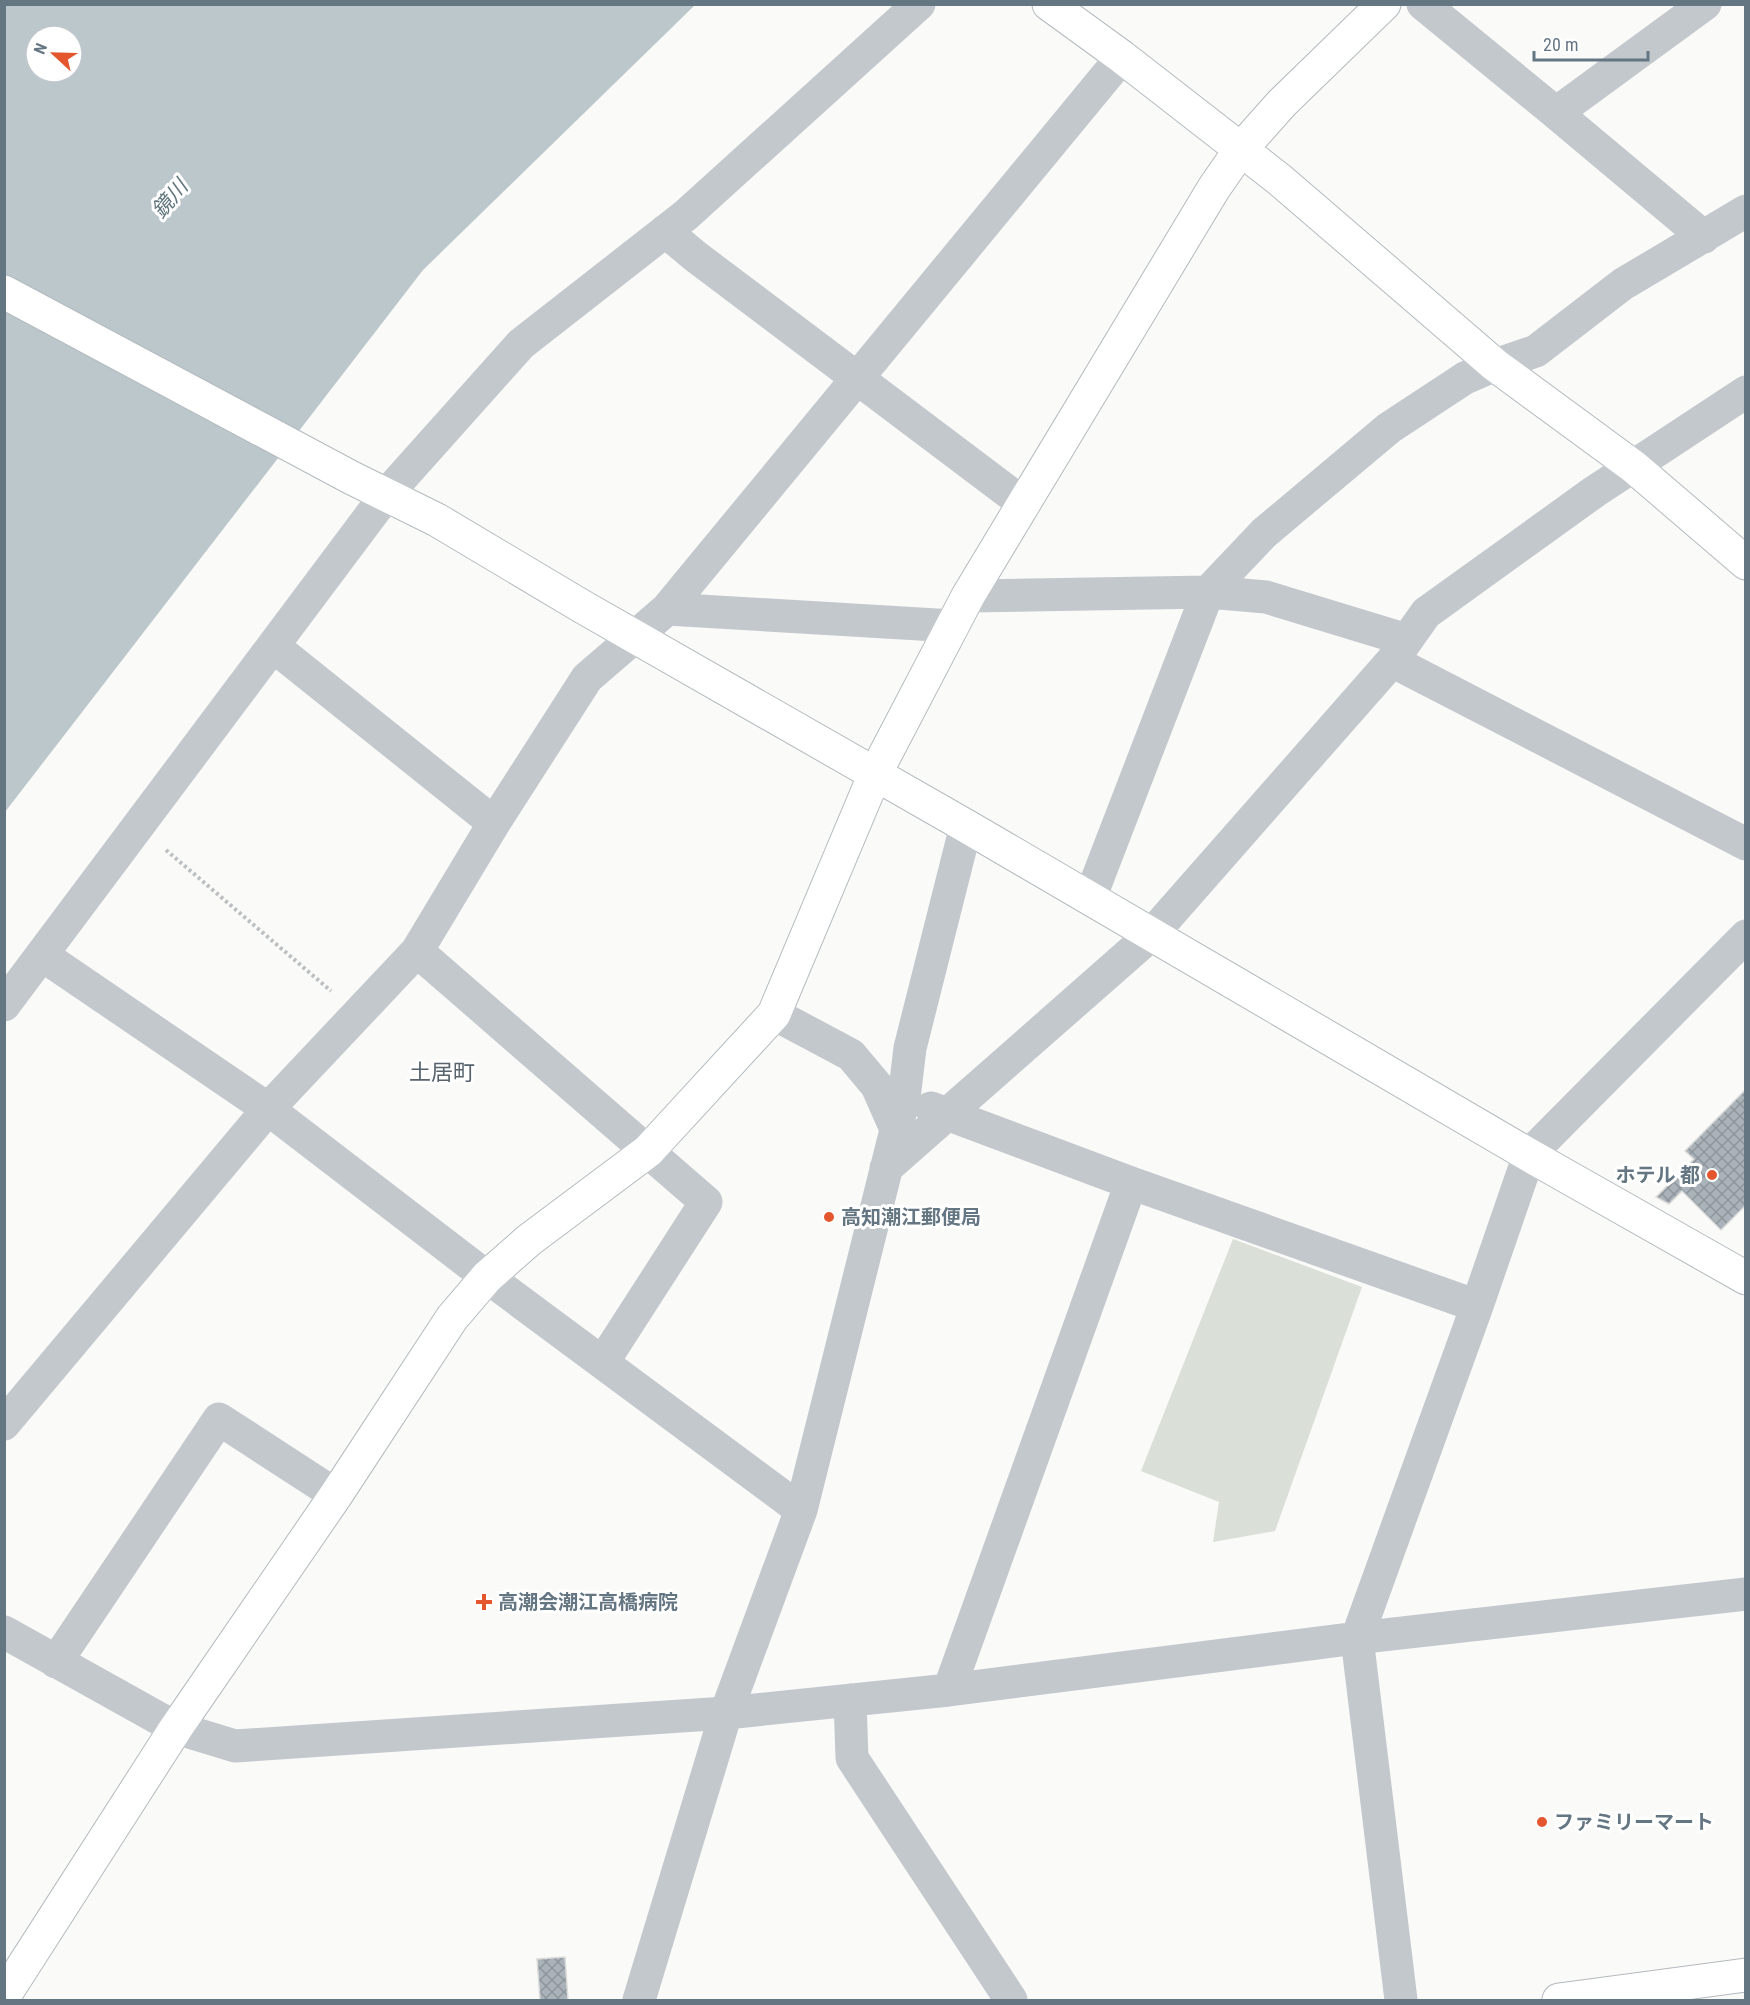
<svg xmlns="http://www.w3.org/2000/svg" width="1750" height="2005" font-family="'Roboto Condensed','Noto Sans JP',sans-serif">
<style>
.park{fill:#dadfd7}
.water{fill:#bbc7cb;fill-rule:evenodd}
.building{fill:url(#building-cross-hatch);stroke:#dcdcda;stroke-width:1.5}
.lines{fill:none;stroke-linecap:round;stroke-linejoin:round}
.secondary-casing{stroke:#b3babf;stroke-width:35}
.primary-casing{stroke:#b5babe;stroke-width:35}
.path{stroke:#bbbfc2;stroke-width:4;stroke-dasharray:3 3;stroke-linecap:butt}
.street{stroke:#c3c8cc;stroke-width:33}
.secondary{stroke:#fff;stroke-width:33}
.primary{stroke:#fff;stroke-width:33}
.poi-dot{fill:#e4572e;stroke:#fff;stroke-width:2}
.labels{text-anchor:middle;stroke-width:6;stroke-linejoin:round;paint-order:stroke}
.poi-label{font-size:20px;font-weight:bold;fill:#657683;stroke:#fff;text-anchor:start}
.water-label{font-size:21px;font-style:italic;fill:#60757c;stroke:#fff}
.quarter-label{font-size:22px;fill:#57646e;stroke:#fff}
</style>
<defs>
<pattern id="building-cross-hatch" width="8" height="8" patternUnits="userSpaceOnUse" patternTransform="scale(1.5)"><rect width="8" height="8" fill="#aab3b9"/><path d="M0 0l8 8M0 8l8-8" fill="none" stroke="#8e969c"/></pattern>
</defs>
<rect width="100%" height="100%" fill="#fafaf8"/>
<path class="park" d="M1233,1239l129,48 -87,244 -62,11 6,-40 -78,-31z"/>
<path class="water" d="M5,5h690l-272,265 -418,542zM36,36h36v36h-36z"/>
<path class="building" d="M1746,1089v116l-25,25 -39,-39 -13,13 -13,-7 38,-38 -9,-8z
M565,1957l3,43h-28l-3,-41z"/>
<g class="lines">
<g class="secondary-casing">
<path id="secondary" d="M1049,4l73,53 158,123 215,185 139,102 112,96
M4,292l348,186 85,42 146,87 383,219 563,329 217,123
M4,1996l172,-268 160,-233 116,-177 35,-41 42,-37 119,-89 126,-137 101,-240 93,-178 246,-408 27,-39 41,-46 102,-99"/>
</g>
<g class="primary-casing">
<path id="primary" d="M1559,2000l187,-25"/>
</g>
<path class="path" d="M166,850l165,141"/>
<path class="street" d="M1423,4l133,109 148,124
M1556,113l149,-109
M665,231l30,25 329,248
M968,596l240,-4 58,5 141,43
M667,609l286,17
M273,646l221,177
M1392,661l354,183
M1090,898l118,-306 56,-59 125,-105 76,-50 30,-13 41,-14 87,-67 123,-73
M417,951l289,251 -103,160
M42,955l226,154 219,168 314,233
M4,1005l382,-510 135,-151 165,-129 233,-211
M774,1014l77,41 26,31 19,43
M931,1108l200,75 346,123
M886,1168l266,-234 240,-273 34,-48 168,-121 152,-100
M4,1424l264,-315 149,-158 77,-128 93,-145 80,-69 455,-552
M4,1632l172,96 59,18 491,-33 223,-23 408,-52 389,-44
M56,1662l163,-243 117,76
M949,1690l182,-507
M850,1700l2,58 159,242
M639,2000l87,-287 75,-203 103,-412 6,-50 56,-222
M1401,2000l-44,-362 120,-332 52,-151 217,-219"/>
<use href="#secondary" class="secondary"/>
<use href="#primary" class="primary"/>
</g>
<g class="poi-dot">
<circle cx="1712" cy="1175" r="6"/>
<circle cx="829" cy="1217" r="6"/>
<path d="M481 1593h6v6h6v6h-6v6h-6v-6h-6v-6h6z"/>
<circle cx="1542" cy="1822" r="6"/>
</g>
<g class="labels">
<g class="poi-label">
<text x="1700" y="1182" text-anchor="end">ホテル 都</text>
<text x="841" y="1224">高知潮江郵便局</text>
<text x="498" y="1609">高潮会潮江高橋病院</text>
<text x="1554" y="1829">ファミリーマート</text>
</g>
<g class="water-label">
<text transform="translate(170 199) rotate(-50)" y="7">鏡川</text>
</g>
<g class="quarter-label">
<text x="442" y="1080">土居町</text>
</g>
</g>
<rect width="1750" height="2005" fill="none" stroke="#657683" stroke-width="12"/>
<g transform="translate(54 54) rotate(292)"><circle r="28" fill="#ffffff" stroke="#c1c8cd" stroke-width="1.5"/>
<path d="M0-4.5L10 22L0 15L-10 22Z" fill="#e4572e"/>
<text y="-9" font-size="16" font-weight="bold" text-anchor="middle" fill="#657683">N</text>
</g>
<path d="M1534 51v9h114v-9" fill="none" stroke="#657683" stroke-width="3"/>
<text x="1543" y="51" font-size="18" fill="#657683" stroke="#ffffff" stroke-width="4.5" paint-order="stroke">20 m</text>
</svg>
